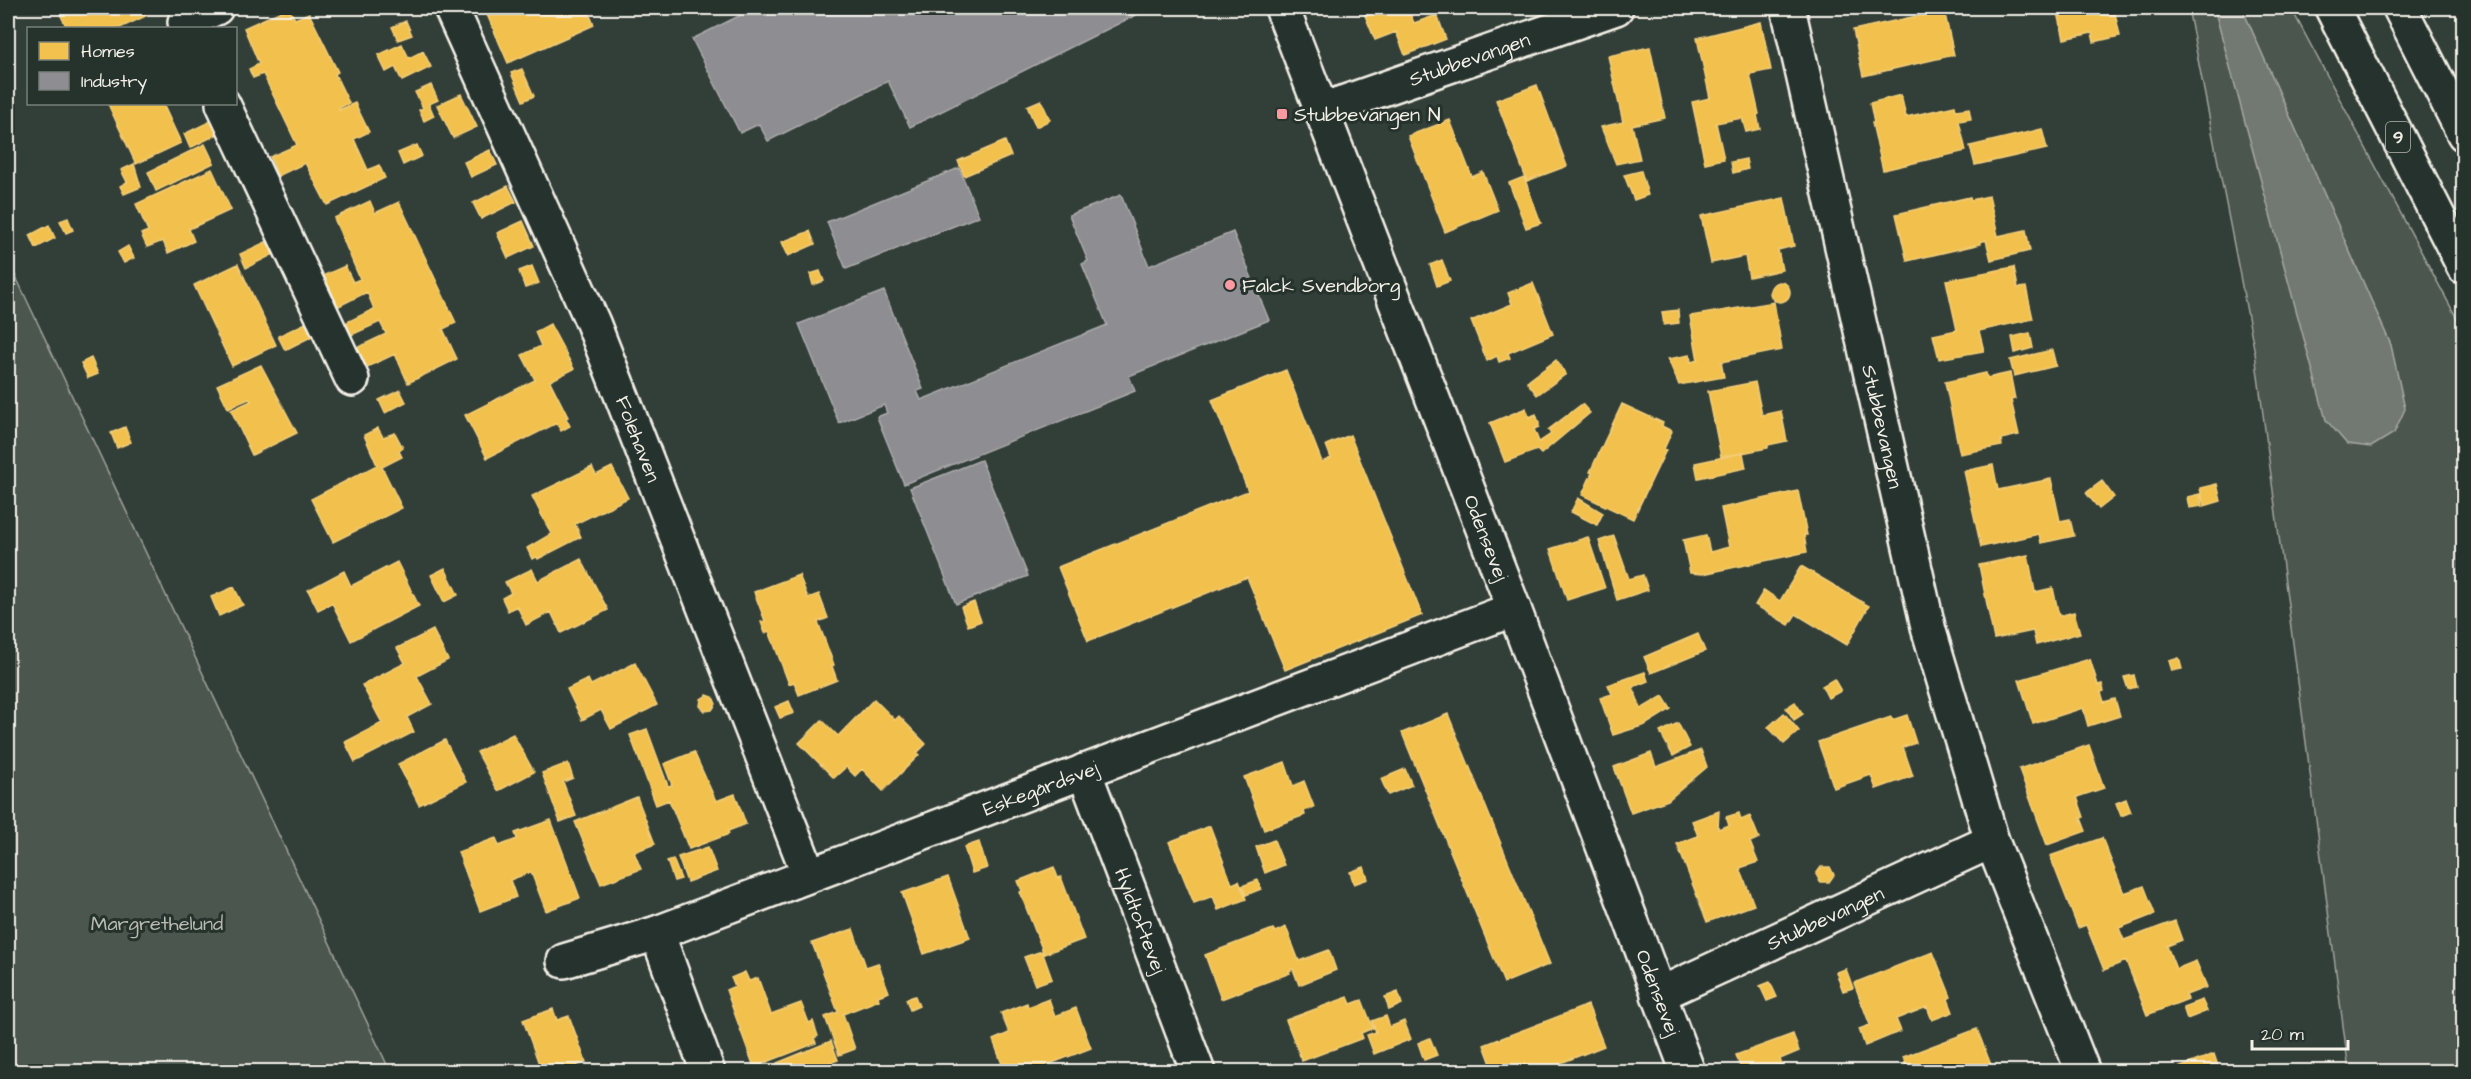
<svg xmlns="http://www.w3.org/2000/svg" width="2471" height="1079" font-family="'Architects Daughter',sans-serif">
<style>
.green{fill:#4c564f;stroke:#a0a49c;stroke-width:1.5}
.water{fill:#727972;stroke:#a6a9a1;stroke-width:1.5}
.homes{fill:#f2c14e;stroke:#f3cf7c;stroke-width:1.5}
.industry{fill:#8d8d92;stroke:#acabac;stroke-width:1.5}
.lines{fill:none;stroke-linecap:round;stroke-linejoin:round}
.minor-casing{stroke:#f4f1e8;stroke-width:38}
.major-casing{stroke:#f4f1e8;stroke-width:38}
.minor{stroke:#26332d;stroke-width:33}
.major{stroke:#26332d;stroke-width:33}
.poi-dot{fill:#ff9aa2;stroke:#26332d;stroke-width:2}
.labels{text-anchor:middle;stroke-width:6;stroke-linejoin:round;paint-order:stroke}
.shield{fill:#26332d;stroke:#b6b8b0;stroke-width:1.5}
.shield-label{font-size:18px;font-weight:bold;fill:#f4f1e8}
.street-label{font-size:20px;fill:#f4f1e8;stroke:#26332d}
.poi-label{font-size:20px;fill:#f4f1e8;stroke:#26332d;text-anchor:start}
.park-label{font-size:20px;fill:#b9bbb2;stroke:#26332d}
</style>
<rect width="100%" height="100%" fill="#323e38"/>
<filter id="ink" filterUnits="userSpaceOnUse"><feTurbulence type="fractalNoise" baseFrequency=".0167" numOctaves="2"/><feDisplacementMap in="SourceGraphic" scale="12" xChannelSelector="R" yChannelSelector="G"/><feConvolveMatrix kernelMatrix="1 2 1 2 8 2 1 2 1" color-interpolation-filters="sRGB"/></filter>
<g filter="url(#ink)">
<path class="green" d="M2188,8h103l172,322v741h-114l-94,-718z
M8,260l382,811h-382z"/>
<path class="water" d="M2214,8h28l149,337 14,64 -11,24 -23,14 -24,-3 -21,-24z"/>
<path class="homes" d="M64,8h85l2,3 -6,3 1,2 -26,12h-53l-9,-18z
M288,8l7,11 14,-6 29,59 -3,2 14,29 -10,5v2l16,-7 14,29 -15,7 14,31 11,-5 6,13 -58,27 -22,-42 -27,13 -8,-19 27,-12 -34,-71 -10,4 -4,-9 10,-5 -15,-36z
M492,8h95l7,17 -86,38 -23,-53z
M1362,8h46l6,15 23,-8 9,24 -41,16 -9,-23 -21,8z
M2057,8h57l6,28 -26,6 -2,-9 -28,6z
M1944,10l10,45 -91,21 -10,-46z
M406,21l6,14 -14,5 -6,-13z
M1761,22l10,48 -21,4 9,40 -2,1 3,14 -14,3 -4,-14 -26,5 8,36 -19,4 -13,-61 18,-4 -13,-60z
M402,44l7,14 14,-7 8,16 -29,14 -7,-14 -9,5 -8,-17z
M1650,47l15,71 -33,7 8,34 -24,5 -15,-37 22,-5 -15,-66z
M522,69l12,27 -11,5 -12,-28z
M431,85l7,15 -9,4 5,12 -10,5 -5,-11 4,-2 -8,-16z
M1537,85l30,81 -40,15 -31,-81z
M461,94l16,33 -24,11 -16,-33z
M1901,95l5,22 49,-11 1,4 13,-2 2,11 -12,2 7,30 -83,19 -11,-47h2l-4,-20z
M1041,100l9,20 -14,7 -9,-21z
M108,104h55l18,39 -45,21z
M213,120l7,13 -30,15 -6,-14z
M1450,120l22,57 11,-5 15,38 -53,22 -37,-96z
M2042,129l5,20 -72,16 -5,-19z
M1005,141l6,15 -47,20 -6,-15z
M205,144l9,19 -58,28 -8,-19z
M417,145l5,11 -19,9 -5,-12z
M490,150l7,15 -26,12 -7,-15z
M1746,159l2,10 -15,4 -2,-11z
M134,164l7,23 -17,7 -4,-8 7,-4 -6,-12z
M212,169l19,41 -42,19 5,12 -26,12 -5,-12 -16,6 -6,-13 7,-3 -12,-27z
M1641,171l7,24 -14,5 -10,-25z
M1524,177l17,46 -15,5 -17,-45z
M508,186l8,16 -35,17 -8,-16z
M1989,196l9,40 28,-6 4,21 -39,9 -5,-20 -6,2 1,2 -74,17 -11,-47 74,-17 1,3z
M1784,198l10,48 -16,4 4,20 -33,7 -4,-21 -34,7 -10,-47z
M370,201l5,12 24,-11 57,121 -13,6 14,30 -49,24 -13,-29 -32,15 -9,-20 32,-15 -6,-12 -31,14 -6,-12 31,-15 -7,-17 -32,16 -15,-31 25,-11 8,16 7,-3 -26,-61z
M68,218l5,12 -7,3 -6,-12z
M523,221l11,25 -26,12 -11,-25z
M49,225l6,13 -19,10 -6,-13z
M810,231l5,13 -27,12 -6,-14z
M270,240l6,13 -30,15 -6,-14z
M128,246l6,12 -10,5 -6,-11z
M1442,260l8,21 -13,5 -7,-21z
M238,264l38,81 -44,21 -38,-81z
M532,266l7,17 -14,5 -6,-17z
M2014,267l4,21 8,-1 7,32 -54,12 5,20 -45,8 -6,-24 24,-5 -11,-50z
M820,271l4,10 -11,4 -3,-11z
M1770 292a10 10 0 1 1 20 0a10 10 0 1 1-20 0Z
M1533,283l20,51 -45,19 2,5 -11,4 -2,-6 -10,5 -16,-40 41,-17 -4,-11z
M1774,302l8,48 -61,12 3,15 -45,8 -11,-26 22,-4 1,7 7,-2 -8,-44z
M1678,310l1,13 -15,2 -2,-13z
M308,322l7,13 -30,15 -7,-14z
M550,324l24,45 -24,12 18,36 -2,1 4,8 -9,5 -4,-8 -70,35 -22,-43 70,-35 -13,-25 19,-9 -6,-14z
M2030,333l3,15 -18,5 -3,-16z
M2052,350l4,16 -42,10 -4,-16z
M91,358l7,16 -10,4 -7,-15z
M1556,360l10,14 -29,21 -10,-13z
M261,365l36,68 -45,22 -21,-45 20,-9 -2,-2 -21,9 -11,-23z
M1286,370l36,92 9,-4 -5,-13 24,-10 72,180 -137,55 -38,-93 -159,64 -30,-74 190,-76 -36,-91z
M1986,373l1,5 23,-5 5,26 -4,1 8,35 -18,4 1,7 -42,8 -15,-72z
M1755,382l7,33 19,-4 6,30 -19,4v3l-47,9 -13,-66z
M400,390l6,12 -21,11 -6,-13z
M1582,404l8,9 -49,41 -4,-4 -32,12 -15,-39 36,-15 3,9 7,-3 3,9v4l-5,2 5,13 12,-8 -3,-4z
M1622,404l41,19 -1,3 10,5 -8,18 2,1 -33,69 -51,-24 10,-22 -2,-1z
M125,427l6,15 -14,6 -6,-15z
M378,428l5,9 12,-4 8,15 -4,3 3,6 -20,10 20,41 -69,34 -22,-43 66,-34 -13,-30z
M1743,453l3,15 -48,10 -3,-15z
M1993,465l5,25 53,-11 9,42 10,-2 4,17 -33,7 -2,-9 -58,13 -17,-76z
M592,467l4,8 16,-8 16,31 -53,26 6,13 -43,22 -1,-2 -5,2 -5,-11 24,-14 -19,-38z
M2102,481l12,16 -15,12 -13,-16z
M2217,484l4,17 -17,5 -4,-18z
M1798,491l9,44h-3l3,17 -104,22 -13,-1 -7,-33 23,-5 4,17 19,-5 -8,-39z
M2200,494l2,12 -13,2 -2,-11z
M1578,498l25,15 -6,12 -26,-13z
M1614,536l15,43 14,-4 5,15 -31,10 -18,-59z
M1588,537l17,51 -38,12 -17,-51z
M2028,555l7,37 18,-4 6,28 15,-4 6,21 -44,12 -3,-14 -39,8 -15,-74z
M581,559l27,51 -47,23 -10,-21 -25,13 -9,-19 -9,5 -6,-13 9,-5 -6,-11 27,-13 6,12z
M397,562l22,44 -68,35 -19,-38 -14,7 -10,-20 36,-19 7,15z
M1801,566l68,40 -22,39 -51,-31 -7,11 -34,-20 9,-15 16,11z
M445,568l13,27 -14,7 -13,-27z
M799,575l9,23 11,-4 9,24 -10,4 16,43 -2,1 5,14 -38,15 -5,-13 -5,2 -20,-53 -4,2 -4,-11 4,-1 -11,-29z
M234,587l9,18 -24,11 -8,-19z
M974,602l7,19 -13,5 -7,-19z
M433,630l15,30 -31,16 15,28 -25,13 7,15 -59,30 -10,-20 37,-19 -20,-38 43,-22 -8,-15z
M1698,634l7,17 -54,22 -7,-16z
M2179,658l3,11 -10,2 -3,-10z
M2090,659l8,26 4,-1 2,7 -3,1 3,10 11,-3 5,17 -32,10 -5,-18 -50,16 -14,-44z
M635,663l22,42 -46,24 -10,-19 -19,10 -15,-31 21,-10 3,6z
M1645,672l3,9 -15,6 8,22 22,-13 8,13 -26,16 -32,10 -13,-37 12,-4 -4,-9z
M2134,675l3,12 -9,2 -4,-12z
M1834,679l7,12 -13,7 -6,-12z
M707,695l6,2 3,7 -4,6 -7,1 -5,-5 1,-7z
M874,699l21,21 4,-4 27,28 -9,9 2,2 -36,36 -21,-22 -7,7 -9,-9 -12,11 -35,-35 23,-23 16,16z
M789,701l5,12 -14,5 -5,-11z
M1795,702l8,12 -9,6 -8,-12z
M1784,713l15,18 -15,13 -16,-17z
M1448,714l102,250 -46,19 -102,-250z
M1907,715l9,28 -13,4 10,29 -37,13 -5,-14 -37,13 -16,-46 73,-25 1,3z
M1678,723l12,24 -17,9 -13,-24z
M647,729l21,57 4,-1 -8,-21 30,-12 22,49 19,-7 11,30 -18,7 1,3 -40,15 -20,-49 -13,5 -26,-70z
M513,734l21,38 -36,19 -21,-39z
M445,740l21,42 -47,23 -21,-41z
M2089,745l15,43 -27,9 7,20 -3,1 5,13 -39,14 -28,-76z
M1701,750l6,17 -39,33 -37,13 -17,-46 37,-14 5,14z
M1285,762l8,24 11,-5 10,26 -10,4 1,4 -41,15 -20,-53z
M568,763l5,15 -10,4 13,34 -16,6 -18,-49z
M1405,769l7,16 -24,10 -7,-16z
M637,797l18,47 -21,8 7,17 -40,15 -26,-62z
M2126,799l5,13 -10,4 -5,-13z
M1719,811l-1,18 11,-4 -3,-8 13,-4 2,7 9,-4 9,22 -9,4 8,20 -18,6 14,37 -47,17 -30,-78 21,-8 -6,-15z
M551,820l29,78 -34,13 -15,-39 -21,8 6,17 -36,14 -22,-59 38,-14 3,8 18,-7 -2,-6z
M1210,826l22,58 7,-3 7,18 -28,11 -5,-14 -19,7 -25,-61z
M2102,838l22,55 20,-7 11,28 -36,14 5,12 51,-19 7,19 -15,6 9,23 20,-8 11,26 -21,8 2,4 -41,16 -21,-54 -22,9 -18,-45 -8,3 -28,-72z
M1274,840l10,25 -19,8 -9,-26z
M979,842l8,26 -15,5 -8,-26z
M708,847l9,24 -30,11 -9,-25z
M673,859l8,20 -7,2 -7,-20z
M1054,867l4,11 3,-1 23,62 -40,15 -24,-62 2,-1 -4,-10z
M1364,867l4,12 -14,5 -4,-12z
M1821,867h9l4,8 -5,7h-9l-4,-8z
M948,877l22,61 -46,16 -22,-61z
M1258,880l3,9 -15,6 -4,-9z
M1286,927l13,34 30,-11 7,20 -37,15 -6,-16 -4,2 1,2 -69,26 -16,-44 68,-26 2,3z
M853,929l13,38 12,-4 11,29 -11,4 1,4 -36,14 12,35 -16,6 -14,-38 13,-5 -26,-69z
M1042,951l10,28 -17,6 -11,-28z
M1933,952l18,45 -3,2 5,13 -21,8 -5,-13 -31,12 5,12 -36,15 -6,-17 11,-4 -16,-42z
M1846,969l7,19 -10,3 -7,-19z
M745,972l4,9 9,-3 13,36 30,-11 8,20 4,-2 5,15 -4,2 2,5 -62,24 -28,-77 9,-4 -4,-8z
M1770,982l7,15 -10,4 -7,-15z
M1398,992l4,12 -13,6 -4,-13z
M915,996l4,10 -9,4 -4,-11z
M1348,997l3,7 11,-4 11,28 -12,5 2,5 -61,23 -16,-41z
M1049,999l6,17 21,-8 15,40 -62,24h-24l-12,-32 16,-7 -8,-20 26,-10 1,4z
M2202,1000l5,11 -20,8 -4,-12z
M1588,1005l16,41 -66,26h-44l-10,-27z
M553,1009l4,11 12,-4 17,46 -18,7 1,3h-27l-19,-52z
M1386,1016l4,11 14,-6 7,18 -37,15 -7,-19 9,-3 -4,-11z
M1977,1029l16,41 -85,2 -5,-15z
M1793,1034l6,17 -19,8 4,13h-42l-6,-17z
M1430,1038l7,17 -13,5 -6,-17z
M831,1041l7,19 -35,12h-23l-3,-9z
M2214,1054l6,18h-52z"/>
<path class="industry" d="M755,8h395l-240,119 -22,-46 -120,60 -9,-17 -19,9 -48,-94z
M959,168l20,48 -133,53 -19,-47z
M1121,195l28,71 84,-34 36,88 -140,56 6,15 -231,93 -27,-67 10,-4 -3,-8 -45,18 -40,-99 85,-33 39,98 -6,2 4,9 186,-75 -25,-61 6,-3 -19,-46z
M981,460l47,116 -72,28 -46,-116z"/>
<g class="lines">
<g class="minor-casing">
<g id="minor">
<path id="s1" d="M451,8l142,315 216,552"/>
<path id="s2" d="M1282,8l232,601 174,463"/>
<path id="s3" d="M1788,8l141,623 63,210 91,231"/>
<path d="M188,28l-3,-6 31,-14"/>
<path d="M223,104l129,275"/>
<path id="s4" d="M1322,110l294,-102"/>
<path id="s5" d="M1084,771l114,301"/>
<path d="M657,933l51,139"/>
<path id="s6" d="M564,961l93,-28 857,-324"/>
<path id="s7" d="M1658,995l334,-154"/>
</g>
</g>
<g class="major-casing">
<path id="major" d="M2332,8l132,259
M2400,8l64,126"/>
</g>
<use href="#minor" class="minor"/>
<use href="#major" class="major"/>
</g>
</g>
<g class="poi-dot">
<rect x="1276" y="108" width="12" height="12" rx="3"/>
<circle cx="1230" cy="285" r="6"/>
</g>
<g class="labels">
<rect class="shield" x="2386" y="122" width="24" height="30" rx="4.5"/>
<g class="shield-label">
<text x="2398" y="143">9</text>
</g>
<g class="street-label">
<text dy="7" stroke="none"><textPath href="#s4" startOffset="156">Stubbevangen</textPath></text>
<text dy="7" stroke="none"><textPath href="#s3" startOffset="429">Stubbevangen</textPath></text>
<text dy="7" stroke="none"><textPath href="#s1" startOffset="470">Folehaven</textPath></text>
<text dy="7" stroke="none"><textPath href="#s2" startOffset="568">Odensevej</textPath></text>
<text dy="7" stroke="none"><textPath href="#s6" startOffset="507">Eskegårdsvej</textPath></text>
<text dy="7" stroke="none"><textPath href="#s7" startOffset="184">Stubbevangen</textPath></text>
<text dy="7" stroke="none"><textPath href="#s5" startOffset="160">Hyldtoftevej</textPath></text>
<text dy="7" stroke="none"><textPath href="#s2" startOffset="1054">Odensevej</textPath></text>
</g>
<g class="poi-label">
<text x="1294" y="121">Stubbevangen N</text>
<text x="1242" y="292">Falck Svendborg</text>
</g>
<g class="park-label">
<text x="157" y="930">Margrethelund</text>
</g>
</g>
<rect width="2471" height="1079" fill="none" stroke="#26332d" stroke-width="30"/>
<rect x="15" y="15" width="2441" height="1049" fill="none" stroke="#f4f1e8" stroke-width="2" filter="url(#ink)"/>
<rect x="27" y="27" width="210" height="78" fill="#26332d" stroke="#787f78" stroke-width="1.5"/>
<rect x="39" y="42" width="30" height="18" fill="#f2c14e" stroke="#787f78" stroke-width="1.5"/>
<text x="81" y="57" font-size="18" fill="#f4f1e8">Homes</text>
<rect x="39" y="72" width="30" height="18" fill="#8d8d92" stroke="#787f78" stroke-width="1.5"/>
<text x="81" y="87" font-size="18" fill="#f4f1e8">Industry</text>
<path d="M2252 1040v9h96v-9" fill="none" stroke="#f4f1e8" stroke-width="3"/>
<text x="2261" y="1040" font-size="18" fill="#f4f1e8" stroke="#26332d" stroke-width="4.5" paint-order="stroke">20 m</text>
</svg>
